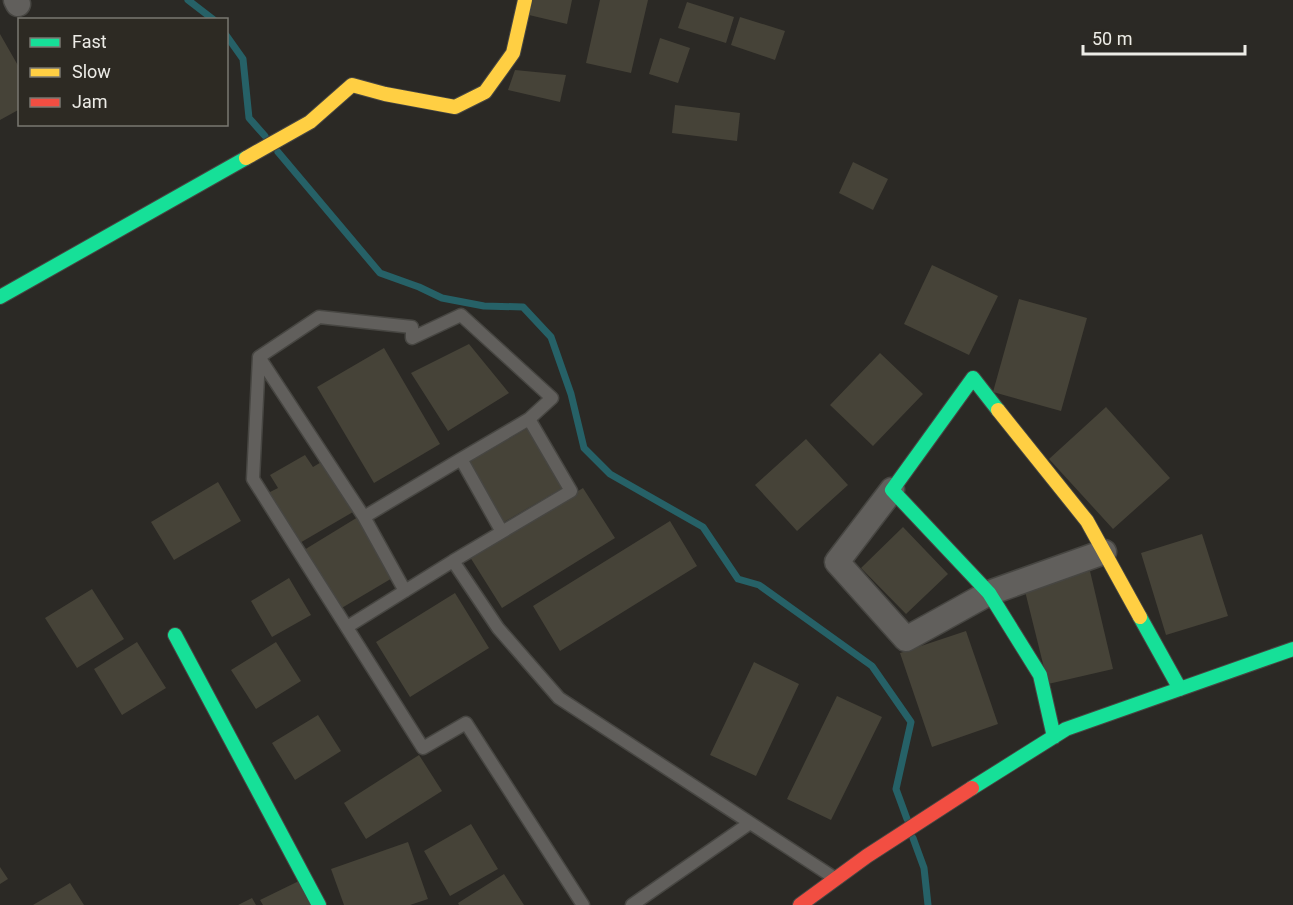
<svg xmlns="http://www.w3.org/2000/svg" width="1293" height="905" font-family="Roboto,sans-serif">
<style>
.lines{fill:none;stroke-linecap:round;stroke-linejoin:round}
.stream{stroke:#266167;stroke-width:7}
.building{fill:#464338}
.lane-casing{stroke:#474642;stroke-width:15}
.street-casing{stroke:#474642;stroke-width:27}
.fast-casing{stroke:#474642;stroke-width:16}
.slow-casing{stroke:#474642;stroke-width:16}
.jam-casing{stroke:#474642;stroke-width:16}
.lane{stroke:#615f5c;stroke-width:12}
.street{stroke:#615f5c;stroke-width:24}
.fast{stroke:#16e098;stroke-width:14}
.slow{stroke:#ffcf43;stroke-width:14}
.jam{stroke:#f24e42;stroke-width:14}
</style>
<rect width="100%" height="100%" fill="#2b2925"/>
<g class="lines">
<path class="stream" d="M188,0l26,20
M226,35l17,24 6,59 16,18
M278,152l102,121 39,14 23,11 42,8 39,1 28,30 20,57 13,54 26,26 93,53 35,52 21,6 113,81 39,56 -15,67 11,30
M913,838l11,30 4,37"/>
</g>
<path class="building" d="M533,0h39l-5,24 -38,-9z
M600,0h48l-17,73 -45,-10z
M687,2l47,15 -8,26 -48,-15z
M740,17l45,14 -10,29 -44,-15z
M0,34l20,35v40l-20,11z
M660,38l30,10 -12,35 -29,-9z
M515,70l51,5 -6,27 -52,-12z
M675,105l65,8 -3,28 -65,-8z
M853,162l35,17 -15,31 -34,-17z
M932,265l66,31 -29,59 -65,-31z
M1019,299l68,19 -26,93 -68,-19z
M469,344l40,49 -61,38 -37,-58z
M384,348l56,96 -66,39 -57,-96z
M880,353l43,41 -50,52 -43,-41z
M1106,407l64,71 -57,51 -64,-70z
M528,428l36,59 -60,35 -35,-60z
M806,439l42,46 -51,46 -42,-46z
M305,455l8,12 10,-6 30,51 -55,32 -30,-51 10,-5 -8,-13z
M218,482l23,39 -67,39 -23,-38z
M583,488l32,50 -113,70 -32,-51z
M358,517l36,60 -54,32 -36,-59z
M670,521l27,45 -137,85 -27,-45z
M903,527l45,47 -42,40 -45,-46z
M1202,534l26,82 -62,19 -25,-82z
M1090,571l23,98 -65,15 -24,-97z
M289,578l22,37 -39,22 -21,-36z
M92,589l32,50 -47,29 -32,-50z
M455,593l34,55 -79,49 -34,-55z
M966,631l32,93 -66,23 -32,-94z
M137,642l29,46 -44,27 -28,-46z
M276,642l25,39 -45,28 -25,-39z
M754,662l45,22 -43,92 -46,-21z
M837,696l45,21 -51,103 -44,-21z
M318,715l23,36 -46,29 -23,-37z
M419,755l23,36 -76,48 -22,-36z
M471,824l27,45 -48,27 -26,-45z
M408,842l20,57 -18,6h-66l-13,-36z
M0,867l8,12 -8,5z
M504,874l20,31h-65l-1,-2z
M301,880l12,25h-50l-3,-5z
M70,883l14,22h-51z
M252,898l4,7h-18z"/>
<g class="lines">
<g class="lane-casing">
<path id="lane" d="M259,357l105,160
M461,459l68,-40
M405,591l-41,-74 97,-58 41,73
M347,627l106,-66
M583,905l-117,-182 -43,25 -170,-269 6,-122 60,-40 93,10v11l49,-23 91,83 -23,21 42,72 -118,70 45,67 61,70 274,179
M632,905l118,-82"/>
</g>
<g class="street-casing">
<path id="street" d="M16,0l2,4
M892,490l-55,72 69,77 83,-46 115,-41"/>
</g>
<g class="fast-casing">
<path id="fast" d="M0,297l246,-139
M998,410l-25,-32 -81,112 97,103 51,82 14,62
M1140,617l40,72
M175,635l144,270
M972,788l94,-59 227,-80"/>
</g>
<g class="slow-casing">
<path id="slow" d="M246,158l64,-36 42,-37 33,9 70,13 30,-15 28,-39 12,-53
M998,410l89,111 53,96"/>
</g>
<g class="jam-casing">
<path id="jam" d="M800,905l67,-49 105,-68"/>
</g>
<use href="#lane" class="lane"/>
<use href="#street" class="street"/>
<use href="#fast" class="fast"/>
<use href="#slow" class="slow"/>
<use href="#jam" class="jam"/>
</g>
<rect x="18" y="18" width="210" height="108" fill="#2d2a23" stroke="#7a7871" stroke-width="1.5"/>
<rect x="30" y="38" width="30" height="9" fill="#16e098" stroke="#7a7871" stroke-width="1.5"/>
<text x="72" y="48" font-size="18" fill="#edece7">Fast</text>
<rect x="30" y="68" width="30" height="9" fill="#ffcf43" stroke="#7a7871" stroke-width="1.5"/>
<text x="72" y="78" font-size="18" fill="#edece7">Slow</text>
<rect x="30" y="98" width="30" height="9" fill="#f24e42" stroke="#7a7871" stroke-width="1.5"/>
<text x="72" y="108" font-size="18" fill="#edece7">Jam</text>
<path d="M1083 45v9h162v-9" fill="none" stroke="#edece7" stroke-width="3"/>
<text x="1092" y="45" font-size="18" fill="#edece7" stroke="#2d2a23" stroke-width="4.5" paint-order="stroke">50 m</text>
</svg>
